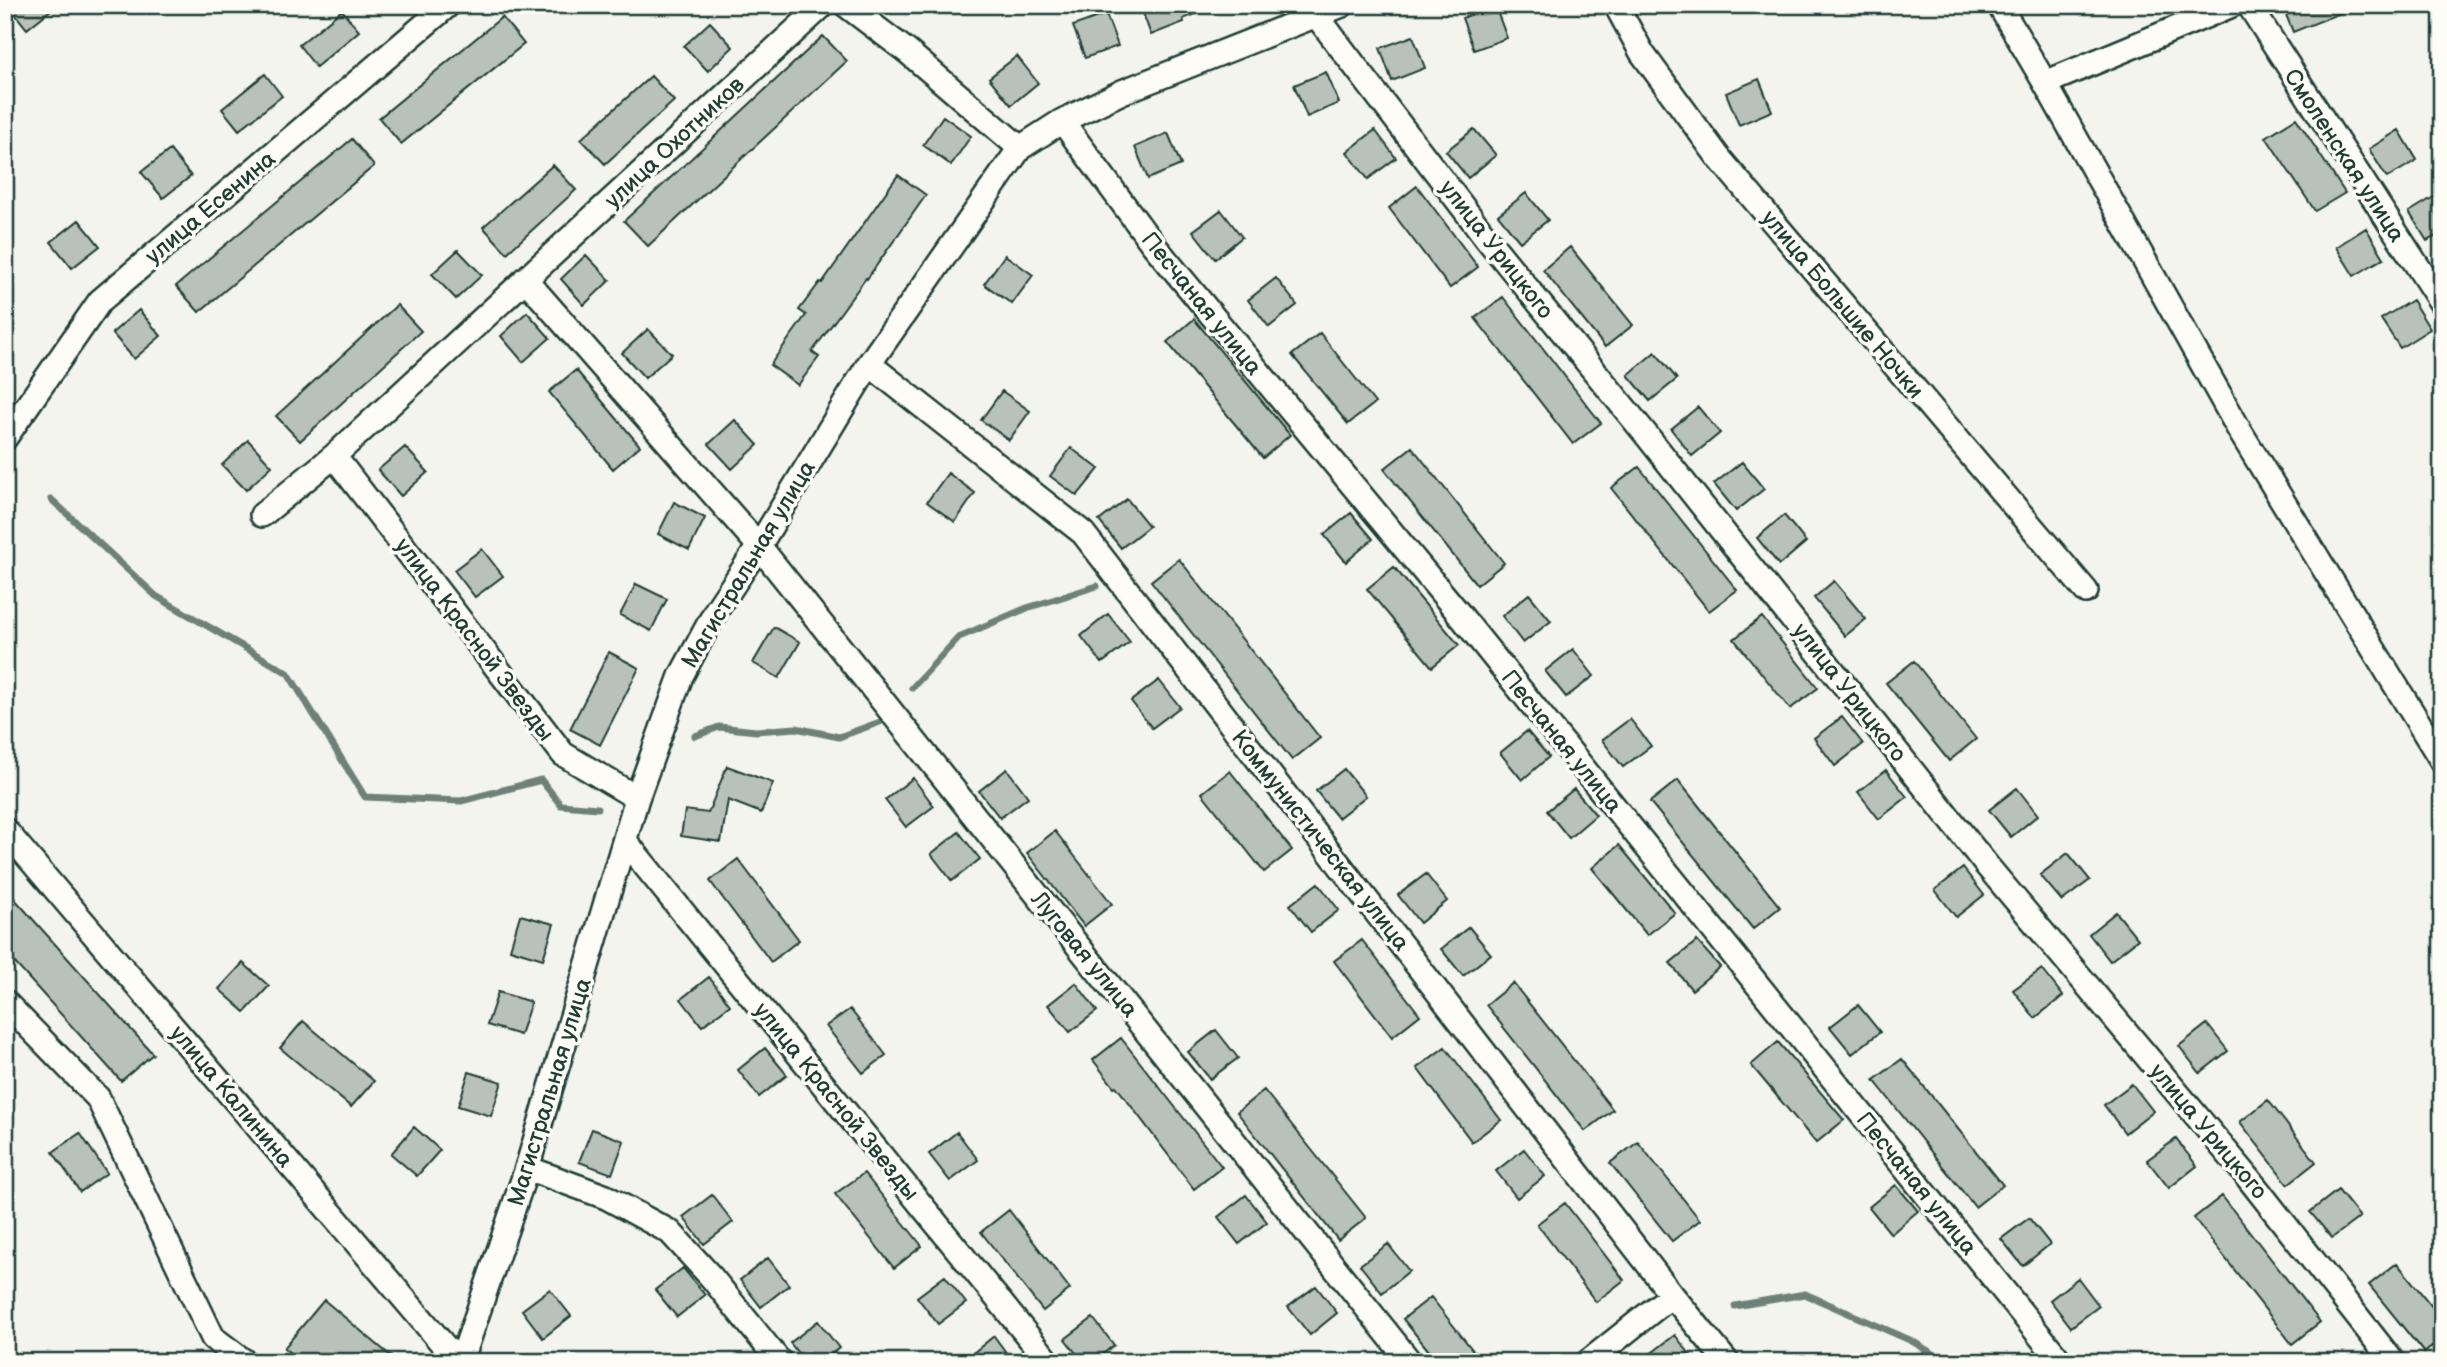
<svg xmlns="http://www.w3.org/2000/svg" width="2447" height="1367" font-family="'Balsamiq Sans',sans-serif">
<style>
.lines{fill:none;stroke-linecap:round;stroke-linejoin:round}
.stream{stroke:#6e8179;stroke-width:7}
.building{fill:#b9c1bb;stroke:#1f3d34;stroke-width:2}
.minor-casing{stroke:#1f3d34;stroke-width:28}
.minor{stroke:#fdfcf7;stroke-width:23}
.labels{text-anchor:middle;stroke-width:7;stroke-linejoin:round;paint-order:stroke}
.street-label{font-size:23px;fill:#1f3d34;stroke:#fdfcf7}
</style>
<rect width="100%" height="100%" fill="#f4f4ef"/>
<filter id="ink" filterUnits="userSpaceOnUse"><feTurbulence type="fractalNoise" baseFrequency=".0143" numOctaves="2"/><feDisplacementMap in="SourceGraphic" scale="14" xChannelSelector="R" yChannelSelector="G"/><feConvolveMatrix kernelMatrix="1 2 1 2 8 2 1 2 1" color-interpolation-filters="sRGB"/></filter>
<g filter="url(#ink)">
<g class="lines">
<path class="stream" d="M51,499l105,97 132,77 77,124 96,4 80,-21 20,25 37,3
M912,688l47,-51 68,-29 70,-22
M695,736l24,-9 37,4 40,-3 43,9 41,-15
M1735,1306l70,-12 107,47 34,21"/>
</g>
<path class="building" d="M8,5h49l-30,24z
M1140,5h73v2l-30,12 1,3 -33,13z
M2282,5h75l1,1 -65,26z
M1495,6l12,32 -33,12 -12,-32z
M342,10l17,21 -43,36 -17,-22z
M1106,14l12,32 -33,12 -12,-32z
M502,17l22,27 -123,100 -22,-26z
M710,22l23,25 -25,24 -24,-25z
M823,36l24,25 -199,185 -24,-25z
M1413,36l12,32 -33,13 -12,-33z
M1017,56l21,27 -27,22 -22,-27z
M1326,72l13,31 -32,14 -13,-32z
M265,74l17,22 -43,34 -17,-21z
M651,76l23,25 -69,63 -24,-25z
M1759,79l13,32 -33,14 -13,-32z
M943,116l28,20 -20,29 -28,-20z
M2296,118l49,75 -30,18 -49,-74z
M1474,129l22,26 -28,23 -22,-27z
M1375,130l21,28 -28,21 -21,-27z
M2399,130l18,30 -30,18 -18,-29z
M1168,133l13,32 -33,14 -13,-32z
M352,139l22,27 -175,146 -23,-26z
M170,150l21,26 -28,22 -22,-26z
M553,165l23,25 -69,63 -24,-26z
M898,175l28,20 -59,84 -1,-1 -54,74 7,5 -21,28 -28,-20 36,-50 -7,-5 21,-28 2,1z
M1417,186l61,81 -28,21 -61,-80z
M2442,192v41l-15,8 -18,-29z
M1526,193l22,27 -28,22 -22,-27z
M1221,210l21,27 -27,22 -22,-28z
M79,220l21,26 -28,22 -21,-26z
M2366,228l18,30 -30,18 -18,-29z
M1570,247l63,78 -28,22 -62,-77z
M458,250l24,25 -26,24 -24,-25z
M586,255l24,25 -26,25 -23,-26z
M1005,255l28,20 -21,29 -28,-20z
M1276,278l21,27 -28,22 -21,-27z
M1503,297l98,126 -28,21 -98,-126z
M2412,300l18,29 -30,19 -19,-29z
M397,305l24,26 -121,110 -24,-25z
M139,310l22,26 -27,23 -22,-26z
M527,312l23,26 -27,24 -22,-26z
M1194,319l96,116 -27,23 -96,-116z
M648,329l24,25 -27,24 -23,-25z
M1320,333l55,70 -27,21 -56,-69z
M1655,352l22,27 -27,22 -22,-26z
M576,370l64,76 -27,23 -64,-77z
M1002,391l28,20 -21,29 -28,-20z
M1698,407l22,26 -28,23 -21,-27z
M735,420l23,25 -26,24 -23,-25z
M248,440l24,26 -26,24 -24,-25z
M405,447l23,25 -27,24 -23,-26z
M1412,447l92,116 -27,22 -93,-116z
M1071,448l28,21 -22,27 -27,-20z
M1742,462l22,27 -28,22 -22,-27z
M1639,467l98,123 -28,21 -98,-123z
M948,473l27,20 -20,29 -28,-20z
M1127,499l22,27 -28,22 -22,-27z
M674,502l31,16 -16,32 -31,-16z
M1351,513l22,26 -27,23 -22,-27z
M1784,515l22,27 -27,23 -22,-27z
M482,549l21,27 -28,21 -21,-27z
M1179,559l141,179 -28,22 -141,-179z
M1394,567l65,78 -27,22 -65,-78z
M1834,581l32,38 -21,17 -31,-38z
M636,584l31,15 -16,32 -31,-16z
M1529,594l22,27 -28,22 -21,-27z
M1108,614l22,28 -28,21 -21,-27z
M1762,617l56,71 -28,21 -56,-70z
M774,627l26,15 -21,36 -26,-15z
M1573,649l21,27 -28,21 -21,-26z
M609,652l30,16 -39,77 -30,-16z
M1914,661l62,78 -27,22 -63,-78z
M1159,680l21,27 -28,21 -21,-27z
M1842,717l21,27 -28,22 -21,-28z
M1630,719l21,27 -28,21 -21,-27z
M1527,731l22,26 -27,23 -22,-27z
M727,766l46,17 -12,30 -33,-13 -7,42 -40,-6 4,-26 23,3z
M1007,769l21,28 -28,21 -21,-27z
M1344,769l22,27 -28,22 -22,-27z
M1886,770l21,27 -28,22 -21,-27z
M1230,771l62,79 -28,22 -62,-79z
M913,778l21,28 -28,21 -21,-27z
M1678,780l102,127 -27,22 -103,-127z
M2017,788l21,27 -27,22 -22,-27z
M1574,789l22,26 -27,23 -22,-27z
M1055,831l57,73 -28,22 -57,-73z
M959,832l21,27 -28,22 -21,-27z
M1619,845l56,68 -28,22 -55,-67z
M2068,853l22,27 -28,21 -22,-26z
M738,859l61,81 -28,22 -61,-81z
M1963,868l21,27 -28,22 -21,-27z
M1426,874l21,27 -27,22 -22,-28z
M1318,883l21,27 -28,22 -21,-27z
M5,888l148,166 -32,27 -116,-129z
M2116,912l22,27 -28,22 -21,-27z
M520,915l34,9 -11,35 -33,-10z
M1469,927l22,27 -28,22 -22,-27z
M1362,940l58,75 -28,22 -58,-76z
M1697,941l23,26 -28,23 -22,-27z
M243,963l26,23 -24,26 -26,-23z
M2042,969l21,27 -28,22 -22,-28z
M709,977l21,28 -28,21 -21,-27z
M1076,983l21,28 -27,21 -22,-27z
M1513,983l100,127 -28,21 -99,-126z
M498,992l33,10 -11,33 -33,-10z
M1858,1005l22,27 -28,22 -22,-27z
M850,1009l36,46 -23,18 -37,-47z
M303,1021l71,60 -23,26 -71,-59z
M2207,1024l21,27 -28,22 -21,-27z
M1216,1030l22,28 -28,21 -22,-27z
M1121,1038l101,129 -28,22 -78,-103 -2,1 -21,-27z
M1778,1042l66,78 -28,23 -65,-78z
M1445,1047l56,73 -29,22 -55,-74z
M765,1048l22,27 -28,22 -21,-27z
M1902,1059l101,126 -28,22 -101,-127z
M469,1072l33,10 -11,34 -33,-10z
M2132,1084l21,27 -28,22 -21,-28z
M1264,1090l102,128 -28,22 -101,-128z
M2268,1100l48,62 -28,22 -48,-62z
M414,1127l26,23 -23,26 -26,-22z
M592,1129l32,12 -12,33 -33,-12z
M957,1132l21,28 -28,21 -21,-27z
M80,1133l27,40 -27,19 -27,-40z
M2176,1139l21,27 -28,22 -22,-28z
M1638,1142l62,78 -28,21 -62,-78z
M1524,1149l21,27 -28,22 -21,-27z
M864,1173l58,73 -28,22 -59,-74z
M1896,1185l22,26 -27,23 -22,-27z
M2338,1190l22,27 -28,21 -22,-26z
M712,1195l21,27 -29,22 -21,-27z
M1246,1195l21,27 -28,22 -21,-27z
M2222,1196l98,126 -28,22 -98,-126z
M1565,1203l59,77 -28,22 -59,-78z
M1009,1210l61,79 -27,22 -62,-79z
M2029,1218l21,26 -27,22 -22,-27z
M1388,1244l21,27 -27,22 -22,-28z
M768,1258l21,27 -28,22 -21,-27z
M2397,1263l45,56v20l-18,14 -55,-68z
M683,1268l22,27 -28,22 -22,-27z
M945,1276l21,27 -28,21 -21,-27z
M2078,1278l21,28 -28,21 -21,-27z
M1316,1286l21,27 -27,22 -22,-28z
M550,1289l21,27 -28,22 -21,-28z
M1431,1297l29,37 22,28h-44l-13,-16 -22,-27z
M324,1300l74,62h-97l-17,-14z
M1093,1318l21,27 -21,17h-10l-18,-23z
M818,1321l21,27 -18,14h-16l-15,-19z
M1675,1335l21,27h-56z
M994,1336l19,26h-51z"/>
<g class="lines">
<g class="minor-casing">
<path id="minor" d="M846,5l62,47 112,96
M1616,5l26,48 77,105 367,433
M1999,5l46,78 196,350 201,328
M2249,5l193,299
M1316,15l172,225 160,197 340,430 258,308 147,187
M2045,83l187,-78
M1062,121l90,122 304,367 605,752
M525,279l234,267 651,816
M869,364l214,169 589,762 55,67
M5,438l95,-137 348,-296
M334,456l229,298 74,44
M262,515l72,-59 489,-451
M5,830l453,532
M625,841l424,521
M5,1002l93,96 115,240 32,24
M527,1168l79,29 64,35 42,46 68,84
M461,1362l66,-194 110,-370 44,-122 36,-67 42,-63 110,-182 151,-216 42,-27 60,-29 220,-87
M1588,1362l84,-67"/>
</g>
<use href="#minor" class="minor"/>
</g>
</g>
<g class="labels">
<g class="street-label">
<text transform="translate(674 142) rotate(-43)" y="8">улица Охотников</text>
<text transform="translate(2345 155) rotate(57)" y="8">Смоленская улица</text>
<text transform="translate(210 207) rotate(-40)" y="8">улица Есенина</text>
<text transform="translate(1497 249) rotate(52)" y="8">улица Урицкого</text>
<text transform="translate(1202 303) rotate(51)" y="8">Песчаная улица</text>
<text transform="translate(1843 304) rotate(50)" y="8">улица Большие Ночки</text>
<text transform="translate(748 564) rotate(-59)" y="8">Магистральная улица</text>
<text transform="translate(475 639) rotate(53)" y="8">улица Красной Звезды</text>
<text transform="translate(1850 692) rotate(52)" y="8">улица Урицкого</text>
<text transform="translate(1562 741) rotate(51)" y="8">Песчаная улица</text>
<text transform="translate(1321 840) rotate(52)" y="8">Коммунистическая улица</text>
<text transform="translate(1085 954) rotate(51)" y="8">Луговая улица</text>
<text transform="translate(549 1092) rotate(-73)" y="8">Магистральная улица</text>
<text transform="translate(232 1096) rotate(50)" y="8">улица Калинина</text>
<text transform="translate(837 1101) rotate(51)" y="8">улица Красной Звезды</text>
<text transform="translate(2209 1131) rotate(50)" y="8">улица Урицкого</text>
<text transform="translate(1917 1183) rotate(51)" y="8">Песчаная улица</text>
</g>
</g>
<rect width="2447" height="1367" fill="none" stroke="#fdfcf7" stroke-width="28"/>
<rect x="14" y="14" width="2419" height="1339" fill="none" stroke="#1f3d34" stroke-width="2.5" filter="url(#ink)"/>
</svg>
